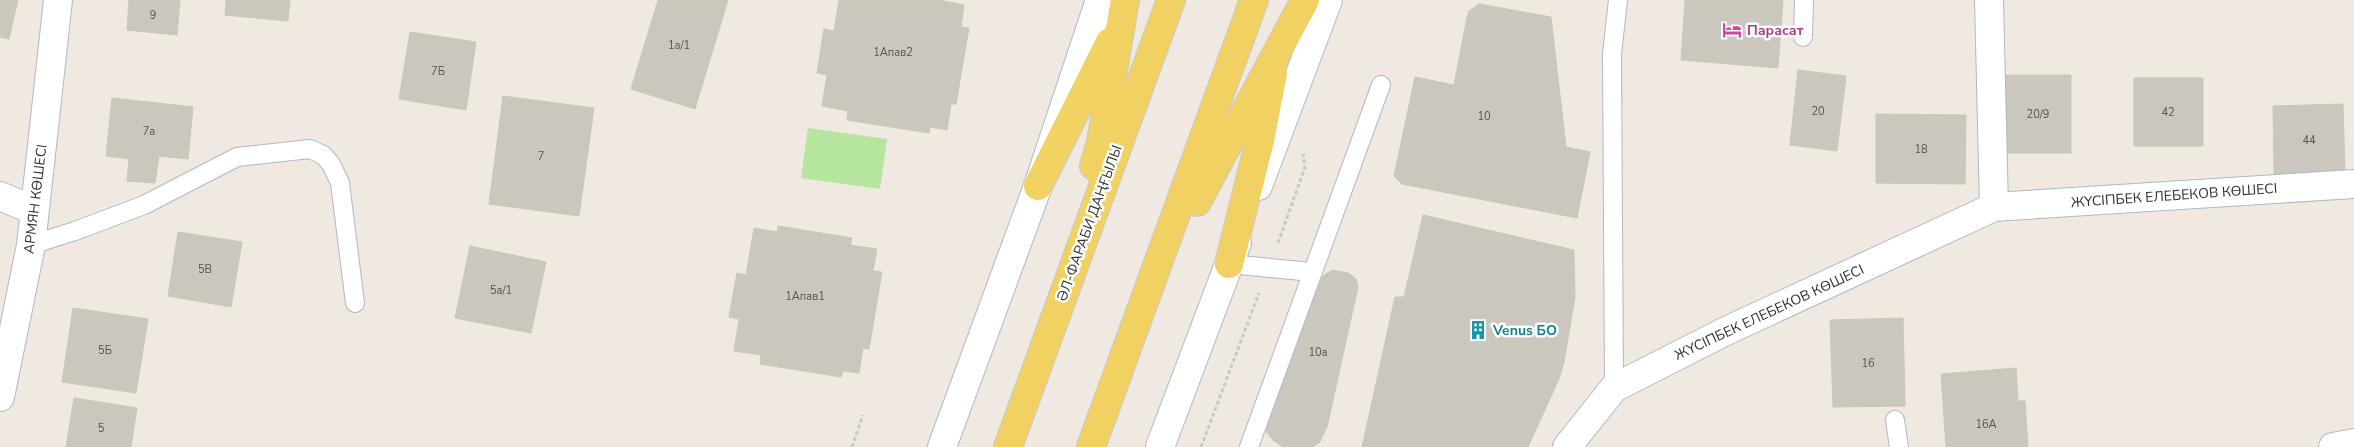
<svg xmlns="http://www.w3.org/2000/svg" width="2354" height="447" font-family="'Nunito Sans',sans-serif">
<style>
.green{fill:#b6e59e}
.building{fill:#cbc7bf;stroke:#cbc5ba}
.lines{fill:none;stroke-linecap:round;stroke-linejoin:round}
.lane-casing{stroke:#b4b7c1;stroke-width:20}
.street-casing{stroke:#b4b7c1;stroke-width:30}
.secondary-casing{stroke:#b4b7c1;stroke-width:30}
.primary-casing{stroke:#c9c9c9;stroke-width:30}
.path{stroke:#c9c9c9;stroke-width:3;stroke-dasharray:4 2.5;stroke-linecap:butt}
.lane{stroke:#fff;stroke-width:18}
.street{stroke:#fff;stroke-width:28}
.secondary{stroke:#fff;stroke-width:28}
.primary{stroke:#f2d163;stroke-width:28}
.labels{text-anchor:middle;stroke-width:5;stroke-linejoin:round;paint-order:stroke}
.number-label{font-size:11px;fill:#555452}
.hotel-label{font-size:14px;font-weight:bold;fill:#b23c85;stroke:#fff;text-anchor:start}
.street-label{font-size:14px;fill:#2e2e2e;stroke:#fff}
.culture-label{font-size:14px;font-weight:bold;fill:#0d838f;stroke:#fff;text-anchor:start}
</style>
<rect width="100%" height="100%" fill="#efe9e1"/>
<path class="green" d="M808,128l79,11 -7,50 -79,-11z"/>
<path class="building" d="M0,0h18l-9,39 -9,-2z
M129,0h51l-3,35 -50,-5z
M226,0h64l-2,21 -63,-6z
M658,0h70l-33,109 -64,-20z
M839,0h99l26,5 -3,22 8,1 -13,76h-5l-4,26 -17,-3 -1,6 -82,-13 1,-9 -26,-5 5,-31 -10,-2 7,-44 10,2z
M1685,0h98l-5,68 -97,-8z
M1479,4l72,13 15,130 24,5 -13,66 -175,-34 -8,-8 21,-99 39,8 13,-68 2,-6z
M410,32l66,10 -10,68 -67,-11z
M1798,70l48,6 -9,75 -47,-6z
M2005,75h66v78h-66z
M2134,78h69v68h-69z
M503,96l91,12 -15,108 -90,-12z
M112,98l81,9 -5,52 -29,-3 -4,27 -28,-2 2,-22 -23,-3z
M2343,104l2,70 -71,1 -1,-69z
M1876,114l90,1 -1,69 -89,-1z
M1423,215l151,35 1,47 -11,65 -5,17 -31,68h-166l33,-150h9z
M778,226l74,12 -2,7 27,4 -4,22 9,1 -13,77 -6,-1 -4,25 -16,-2 -2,6 -81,-13 1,-9 -27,-4 5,-32 -10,-2 8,-44 9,2 8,-47 23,4z
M178,232l64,10 -11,65 -63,-11z
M470,246l76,16 -15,71 -76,-15z
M1332,270l16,3 8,6 2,8 -31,140 -8,16 -7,4h-29l-10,-7 -8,-10 1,-12 57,-142z
M73,308l75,11 -12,74 -74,-11z
M1903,318l2,88 -72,1 -3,-87z
M2016,368l2,33h7l3,46h-82l-5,-73z
M74,398l63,10 -6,39h-65z"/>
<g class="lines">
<g class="lane-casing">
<path id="lane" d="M1803,37l1,-37
M31,245l44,-14 69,-26 93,-48 73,-8 13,6 8,9 9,19 15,120
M1229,264l83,8
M1614,388l-2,-334 6,-54
M1895,420l4,27
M1249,447l132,-362"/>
</g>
<g class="street-casing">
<path id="street" d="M1989,0l5,207
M0,196l33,14
M0,397l31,-152 27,-245
M1567,447l47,-59 112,-57 268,-124 360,-23
M2333,447l21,-4"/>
</g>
<g class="secondary-casing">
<path id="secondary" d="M1258,186l70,-186
M942,447l96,-261 62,-186
M1160,447l77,-204"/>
</g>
<g class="primary-casing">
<path id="primary" d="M1094,166l7,-24 24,-142
M1038,186l72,-144
M1197,202l108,-202
M1229,264l31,-124 13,-67
M1008,447l163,-447
M1091,447l163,-447"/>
</g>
<path class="path" d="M1278,243l27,-76 -2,-13
M852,447l11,-32
M1201,447l58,-154"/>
<use href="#lane" class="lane"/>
<use href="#street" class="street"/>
<use href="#secondary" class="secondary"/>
<use href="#primary" class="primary"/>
</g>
<defs>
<g id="hotel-bare" transform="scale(1.5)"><path d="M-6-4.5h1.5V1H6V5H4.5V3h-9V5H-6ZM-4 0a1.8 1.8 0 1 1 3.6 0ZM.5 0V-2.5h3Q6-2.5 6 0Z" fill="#d1479c" stroke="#fff" stroke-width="2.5" paint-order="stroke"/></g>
<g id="building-bare" transform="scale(1.5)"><path d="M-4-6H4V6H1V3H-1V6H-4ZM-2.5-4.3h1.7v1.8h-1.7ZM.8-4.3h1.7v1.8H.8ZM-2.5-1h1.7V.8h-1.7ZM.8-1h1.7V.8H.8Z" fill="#0f9aa8" stroke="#fff" stroke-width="2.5" paint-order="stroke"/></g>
</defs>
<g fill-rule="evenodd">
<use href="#hotel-bare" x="1732" y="30"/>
<use href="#building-bare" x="1478" y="330"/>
</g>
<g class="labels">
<g class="number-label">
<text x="153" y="19">9</text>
<text x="679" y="49">1а/1</text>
<text x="893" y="56">1Апав2</text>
<text x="438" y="75">7Б</text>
<text x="1818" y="115">20</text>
<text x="2168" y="116">42</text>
<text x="2038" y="118">20/9</text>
<text x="1484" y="120">10</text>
<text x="149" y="135">7а</text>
<text x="2309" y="144">44</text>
<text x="1921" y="153">18</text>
<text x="541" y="160">7</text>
<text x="205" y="273">5В</text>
<text x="501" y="294">5а/1</text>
<text x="805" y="300">1Апав1</text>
<text x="105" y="354">5Б</text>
<text x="1318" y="356">10а</text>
<text x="1868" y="367">16</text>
<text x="1986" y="428">16А</text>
<text x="101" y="432">5</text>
</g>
<g class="hotel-label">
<text x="1747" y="35">Парасат</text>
</g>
<g class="street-label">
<text transform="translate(2174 195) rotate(-4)" y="5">ЖҮСІПБЕК ЕЛЕБЕКОВ КӨШЕСІ</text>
<text transform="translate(35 199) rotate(-83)" y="5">АРМЯН КӨШЕСІ</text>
<text transform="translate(1089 223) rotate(-70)" y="5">ӘЛ-ФАРАБИ ДАҢҒЫЛЫ</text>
<text transform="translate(1769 312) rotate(-25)" y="5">ЖҮСІПБЕК ЕЛЕБЕКОВ КӨШЕСІ</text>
</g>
<g class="culture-label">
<text x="1493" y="335">Venus БО</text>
</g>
</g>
</svg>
